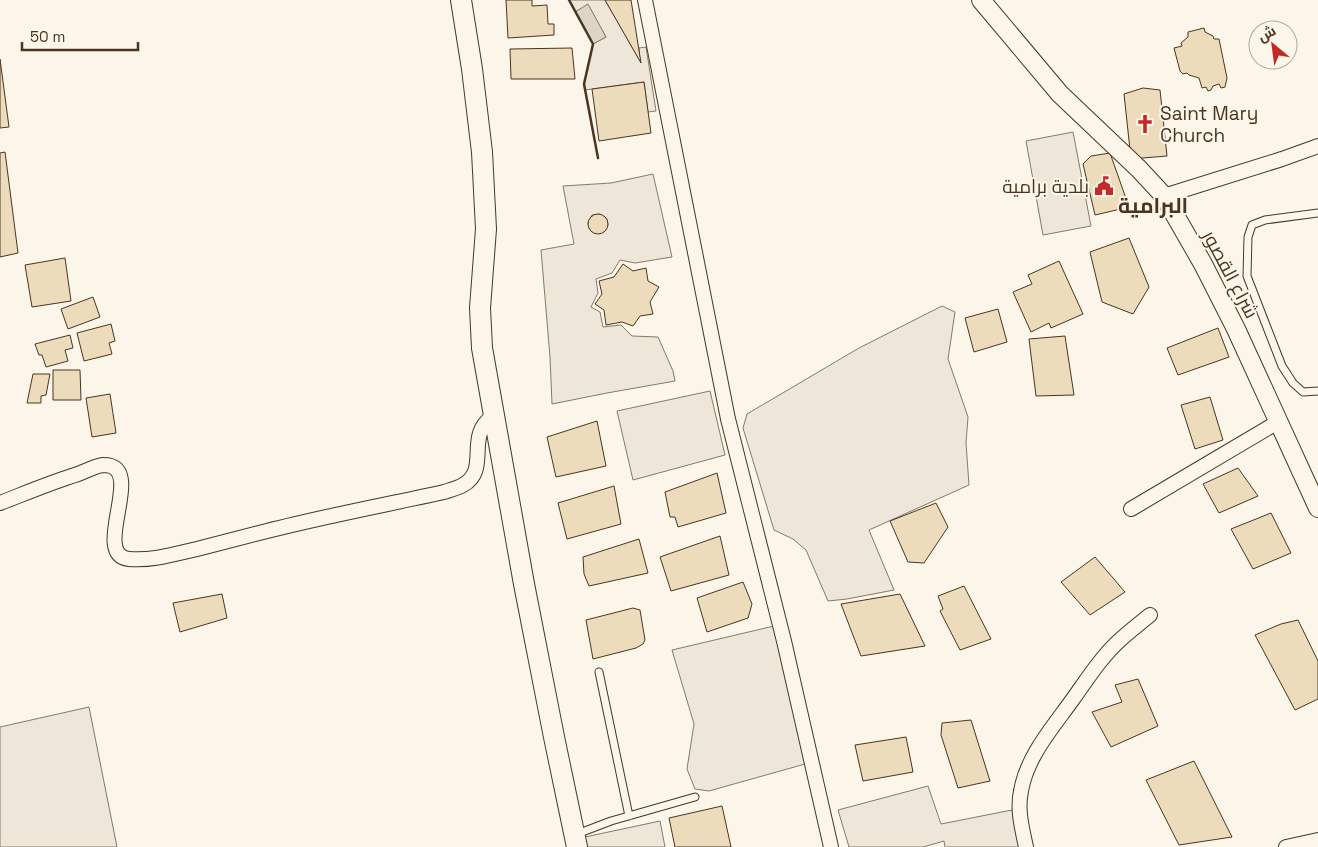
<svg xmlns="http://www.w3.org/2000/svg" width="1318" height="847" font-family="'Space Grotesk',Cairo,sans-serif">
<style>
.green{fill:#ede6d9;stroke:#887966;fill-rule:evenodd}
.parking{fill:#ede7d9;stroke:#887966}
.water{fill:#dcd4c6;stroke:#887966}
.building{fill:#ecdcbc;stroke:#4a3520}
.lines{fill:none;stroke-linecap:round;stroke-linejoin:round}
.service-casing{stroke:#4a3520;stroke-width:9}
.minor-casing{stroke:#4a3520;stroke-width:16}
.tertiary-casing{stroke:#4a3520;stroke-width:20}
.secondary-casing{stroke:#4a3520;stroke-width:22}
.service{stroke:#fbf6e9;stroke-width:7}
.minor{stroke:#fbf6e9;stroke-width:14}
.tertiary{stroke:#fbf6e9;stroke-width:18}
.secondary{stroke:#fbf6e9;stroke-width:20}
.wall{stroke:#4a3520;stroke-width:2.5}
.labels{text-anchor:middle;stroke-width:4;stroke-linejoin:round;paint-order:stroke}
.poi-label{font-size:19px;fill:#4a3520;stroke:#fbf6e9;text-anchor:start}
.street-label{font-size:19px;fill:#4a3520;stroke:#fbf6e9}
.quarter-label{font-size:21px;font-weight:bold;fill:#4a3520;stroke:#fbf6e9}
</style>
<rect width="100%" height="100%" fill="#fbf6e9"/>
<path class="green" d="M569,0h36l35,61 -1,-13 7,-1 10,64 -8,1 -4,-30 -59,8 -1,-6 9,-40 13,-7 -18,-32 -13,7z
M1073,132l18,94 -48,9 -17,-94z
M653,174l19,83 -37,6 -15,-3 -8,13 -16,6 2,14 -7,14 9,5 3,15 18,-2 11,11 26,1 15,34 2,10 -68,12 -55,11 -2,-47 -9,-107 33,-6 -11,-58 48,-3zM600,214l7,5 1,7 -4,6 -10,1 -5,-5 -1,-6 4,-7z
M942,306l13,6 -7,47 20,58 -2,26 3,42 -100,45 25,60 -47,9 -19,2 -22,-51 -13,-11 -19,-9 -31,-102 4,-14 112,-66z
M710,391l15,64 -92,25 -16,-69z
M774,626l31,138 -96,27 -14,-2 -8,-20 7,-45 -22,-74z
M89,707l28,140h-117v-120z
M928,786l13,38 71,-14 7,37h-74l-1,-6 -21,6h-74l-11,-37z"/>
<path class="parking" d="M660,821l5,26h-78l-2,-10z"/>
<path class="water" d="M588,4l18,33 -13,7 -18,-32z"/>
<path class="building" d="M506,0h26v6l15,-1 1,19h6v11l-46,3z
M605,0h26l10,63z
M1204,28l1,4 8,4 1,3h5l8,39 -2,9 -4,1 -2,-4 -6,2 -2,4 -3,1 -2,-4 -4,1 -3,-10 -10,-3 -2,-2 -4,1 -3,-3 -6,-23 8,-2 -1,-3 7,-6v-5z
M572,48l3,31h-64l-1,-30z
M0,59l9,68 -9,1z
M644,82l7,51 -52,8 -7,-52z
M1143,88l17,2 7,66 -36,3 -7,-65z
M5,152l13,101 -18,4v-104z
M1110,153l19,54 -34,8 -12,-51 8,-8z
M588 224a10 10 0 1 1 20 0a10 10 0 1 1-20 0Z
M1129,238l20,49 -16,27 -31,-12 -12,-50z
M65,258l6,43 -39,6 -7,-42z
M1059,261l24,53 -32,14 -2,-5 -18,9 -18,-40 19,-8 -4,-9z
M623,264l10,7 13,-3 2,13 11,6 -9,15 3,12 -13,2 -7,10 -11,-4 -16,3 -2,-15 -9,-6 7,-10 -3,-13 15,-4z
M93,297l7,20 -32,12 -7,-20z
M998,309l9,33 -33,10 -9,-34z
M111,324l4,17 -6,2 3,11 -28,7 -7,-28z
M1218,328l11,29 -51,18 -11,-27z
M70,335l3,13 -8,2 3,11 -22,6 -4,-12h-3l-4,-11z
M1065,336l9,59 -38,1 -7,-57z
M53,370h27l1,30h-28z
M33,374h17l-4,21 -5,1v7h-14z
M110,394l6,39 -24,4 -6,-39z
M1210,397l13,43 -28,9 -14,-44z
M597,421l9,45 -50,11 -9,-40z
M1238,468l20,28 -39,17 -16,-29z
M717,473l9,40 -48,14 -3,-10h-5l-5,-25z
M614,486l7,38 -54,15 -9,-36z
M936,503l12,24 -24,36 -16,-1 -18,-41z
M1271,513l20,40 -38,16 -22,-40z
M720,536l9,39 -58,16 -11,-34z
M639,539l9,34 -59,13 -5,-12 -1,-17z
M1095,557l30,35 -35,23 -29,-33z
M743,582l9,22 -4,14 -41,14 -10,-34z
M964,586l27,53 -31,11 -20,-39 3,-2 -5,-13z
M222,594l5,24 -47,14 -7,-29z
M900,594l25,52 -64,10 -20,-52z
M633,608l7,2 5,30 -2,4 -7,4 -43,11 -7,-39z
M1298,620l20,41v38l-23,11 -40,-75 26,-11z
M1138,679l20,47 -47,21 -19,-35 30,-10 -7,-17z
M971,720l19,61 -32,7 -17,-53 1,-12z
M906,737l7,35 -50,9 -8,-36z
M1194,761l38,76 -53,8 -33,-65z
M722,806l9,41h-56l-6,-29z"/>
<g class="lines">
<g class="service-casing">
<path id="service" d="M1318,213l-53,7 -13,5 -4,12 -1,39 35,90 11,17 10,9 15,-1
M599,672l30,144
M577,834l34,-13 84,-24"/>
</g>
<g class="minor-casing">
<path id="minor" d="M645,0l83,419 56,222 47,206
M1164,196l118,-37 36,-13
M0,503c26,-10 52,-21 78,-29 8,-3 17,-8 25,-9 3,0 5,0 8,1 30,10 -19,89 18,93 23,2 46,-5 68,-10 23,-6 46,-12 70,-18 58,-15 118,-26 177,-39 6,-2 14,-4 19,-7 28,-16 1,-49 30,-69
M1131,509l147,-87
M1026,847c-4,-19 -9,-37 -5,-56 6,-35 32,-64 52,-92 15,-21 29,-43 48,-60 9,-8 19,-16 29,-24
M1286,847l32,-7"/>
</g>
<g class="tertiary-casing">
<path id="tertiary" d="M981,0l79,94 79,75 25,27 39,68 33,65 82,179"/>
</g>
<g class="secondary-casing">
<path id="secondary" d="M461,0l11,69 10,83 4,77 -6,79 2,40 42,236 30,153 23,110"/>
</g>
<use href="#service" class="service"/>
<use href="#minor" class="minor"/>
<use href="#tertiary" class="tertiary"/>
<use href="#secondary" class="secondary"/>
<path class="wall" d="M569,0l24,44 -9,40 14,74"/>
</g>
<defs>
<g id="church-bare" transform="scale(1.5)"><path d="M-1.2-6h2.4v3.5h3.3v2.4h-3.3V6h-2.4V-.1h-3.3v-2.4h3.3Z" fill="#c62828" stroke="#fbf6e9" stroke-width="2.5" paint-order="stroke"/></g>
<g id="civic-bare" transform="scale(1.5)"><path d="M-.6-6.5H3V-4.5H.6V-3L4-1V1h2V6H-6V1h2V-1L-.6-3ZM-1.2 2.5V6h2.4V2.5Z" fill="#c62828" stroke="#fbf6e9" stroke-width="2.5" paint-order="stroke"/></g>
</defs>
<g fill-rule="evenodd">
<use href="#church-bare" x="1145" y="124"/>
<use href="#civic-bare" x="1104" y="186"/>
</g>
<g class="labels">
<g class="poi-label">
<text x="1160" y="120">Saint Mary<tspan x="1160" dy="22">Church</tspan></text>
<text x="1089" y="193" text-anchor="end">بلدية برامية</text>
</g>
<g class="street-label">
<text transform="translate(1231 274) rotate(62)" y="7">شراع القصور</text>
</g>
<g class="quarter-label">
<text x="1153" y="213">البرامية</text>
</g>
</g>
<g transform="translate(1273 45) rotate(331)"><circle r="24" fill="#fbf6e9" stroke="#b4a999"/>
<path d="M0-4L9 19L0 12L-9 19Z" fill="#c62828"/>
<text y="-8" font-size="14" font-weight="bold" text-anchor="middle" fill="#4a3520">ش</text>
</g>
<path d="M22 42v8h116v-8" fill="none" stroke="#4a3520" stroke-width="2.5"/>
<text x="30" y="42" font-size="15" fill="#4a3520" stroke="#fbf6e9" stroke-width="4" paint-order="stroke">50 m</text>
</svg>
